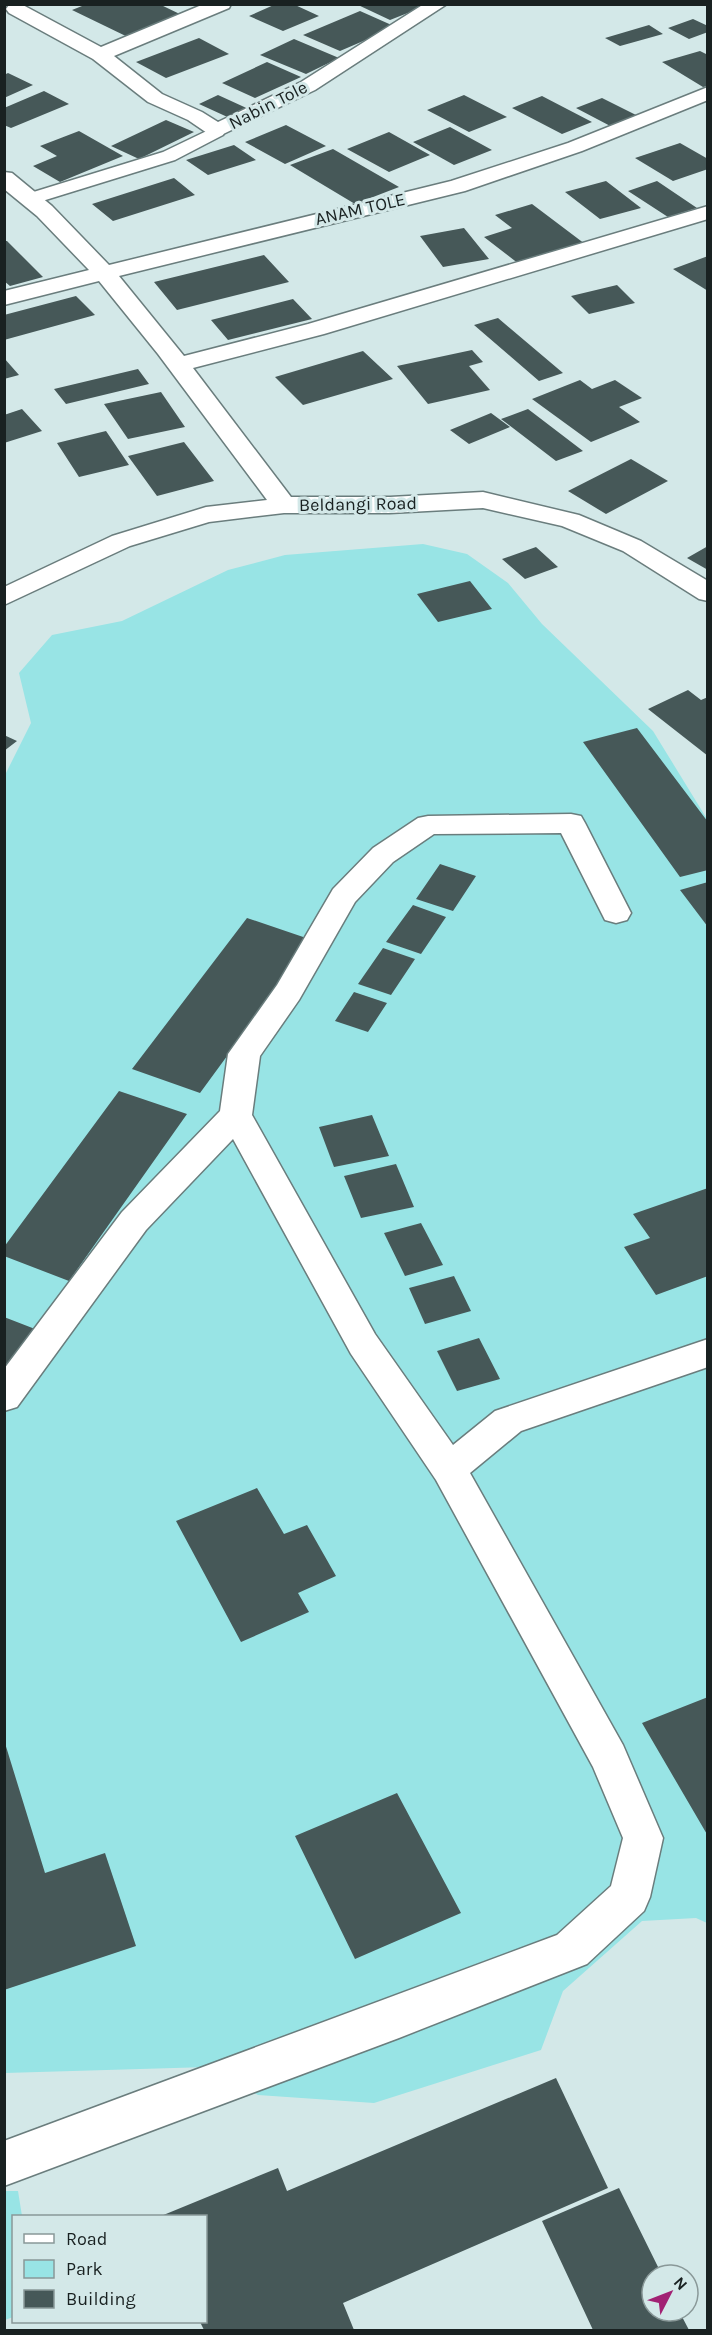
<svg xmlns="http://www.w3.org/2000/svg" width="712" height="2335" font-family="Karla,sans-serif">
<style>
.green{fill:#98e4e5}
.building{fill:#465858}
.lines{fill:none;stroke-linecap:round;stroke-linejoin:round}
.service-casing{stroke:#6a7d7d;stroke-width:3}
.minor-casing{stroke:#6a7d7d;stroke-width:3}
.service{fill:#fff;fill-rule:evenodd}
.minor{fill:#fff;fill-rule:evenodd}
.labels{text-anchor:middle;stroke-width:6;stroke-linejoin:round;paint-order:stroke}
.far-street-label{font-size:18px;fill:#192121;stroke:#d3e8e8}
</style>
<rect width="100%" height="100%" fill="#d3e8e8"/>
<path class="green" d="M423,544l44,10 41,29 34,41 111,107 54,88v1104l-11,-5 -54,3 -79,70 -22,59 -167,53 -116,-8 -50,-28 -203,6 -1,-1296 27,-54 -12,-50 33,-38 70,-14 106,-51 57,-15z
M5,2191h13l4,25h-8l-1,101 -8,3z"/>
<path class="building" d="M87,4h72l29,14 -54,22 -62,-30z
M276,4h17l26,12 -36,15 -34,-15z
M356,4h72v1l-38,15z
M360,11l36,16 -56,24 -37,-16z
M693,19l15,7v6l-19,7 -21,-11z
M649,25l14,9 -43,12 -15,-8z
M199,38l30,16 -63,24 -30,-16z
M294,39l45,19 -33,16 -46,-19z
M700,51l8,4v31l-5,1 -41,-25z
M267,62l34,15 -46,21 -33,-15z
M8,73l25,12 -29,13v-23z
M44,91l25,13 -58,24 -7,-3v-17z
M218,95l35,16 -19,9 -35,-16z
M464,95l43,22 -38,15 -42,-22z
M542,96l50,26 -30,12 -50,-26z
M602,98l40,20 -26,11 -40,-21z
M166,120l28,12 -55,27 -28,-13z
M286,125l40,21 -41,18 -40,-22z
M450,127l42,23 -38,15 -41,-23z
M79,131l44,25 -63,26 -27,-16 24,-10 -17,-10z
M389,132l41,23 -41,17 -42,-23z
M680,143l28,16v10l-35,12 -38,-23z
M234,145l22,15 -48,15 -22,-15z
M333,149l66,38 -44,17 -65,-39z
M174,178l21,17 -82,26 -21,-17z
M606,181l35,27 -41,11 -35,-27z
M657,181l40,27 -29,9 -40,-26z
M532,204l53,40 -66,20 -35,-27 28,-9 -17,-13z
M464,228l25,31 -46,8 -23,-31z
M4,241h3l36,36 -33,9 -6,-5z
M264,255l25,27 -112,28 -23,-28z
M708,256v35l-35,-22z
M617,285l18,18 -46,11 -18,-18z
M76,296l19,19 -91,25v-25z
M293,299l19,20 -84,21 -17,-20z
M498,318l65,55 -24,8 -65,-56z
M472,350l11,12 -14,4 21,24 -62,14 -31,-38z
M363,351l30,28 -90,26 -28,-28z
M4,358l15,17 -15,4z
M138,369l11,15 -83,20 -12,-15z
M580,380l12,9 23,-9 27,18 -23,9 21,15 -49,20 -59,-43z
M161,392l24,35 -57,12 -24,-35z
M22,409l20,22 -38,12v-28z
M528,409l55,42 -27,10 -55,-42z
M491,413l19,14 -41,17 -19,-14z
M106,431l23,34 -50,12 -22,-34z
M184,442l30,39 -57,15 -29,-40z
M631,459l37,22 -62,33 -38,-23z
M708,546v24l-21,-12z
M536,547l22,20 -33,12 -23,-20z
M470,581l22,28 -54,13 -21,-28z
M688,690l13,10 7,-3v59l-60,-47z
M637,728l71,94v48l-28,7 -97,-135z
M4,735l13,6 -13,10z
M440,864l36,12 -23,35 -37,-12z
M708,882v45l-28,-37z
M413,905l33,12 -25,37 -35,-12z
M247,918l65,22 -112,153 -68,-24z
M383,948l32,11 -24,36 -33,-11z
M354,992l33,11 -19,29 -33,-11z
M119,1091l68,23 -118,167 -65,-25v-9z
M372,1115l17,41 -55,11 -15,-40z
M396,1164l18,43 -53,11 -17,-42z
M708,1188v88l-52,19 -32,-48 26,-9 -17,-24z
M421,1223l22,42 -38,11 -21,-43z
M454,1276l17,35 -46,13 -16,-36z
M4,1317l31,12 -31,42z
M479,1338l21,41 -43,12 -20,-40z
M257,1488l27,46 23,-9 29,51 -38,17 11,19 -68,30 -65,-121z
M708,1697v139l-66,-113z
M4,1740l41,133 60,-20 31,93 -132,44z
M397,1793l64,120 -106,46 -60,-123z
M556,2078l52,110 -265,115 11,27h-150l-4,-8h6v-106h-45l117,-48 9,23z
M619,2188l43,87h-10v36h27l10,19h-96l-51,-109z"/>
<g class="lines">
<g class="service-casing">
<path id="service" d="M217,126l6,1 2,4 -2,4 -48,25 -136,42h-12l-3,-4 3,-4 136,-42z"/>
</g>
<g class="minor-casing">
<path id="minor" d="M21,4l80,43 103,-43h27l-2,4 -115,48 48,38 40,18 16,10 83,-40 123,-78h23l-132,86 -98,47 -7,-2 -22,-15 -40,-18 -55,-43 -84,-46 -3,-4 3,-4z
M708,87v13l-126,51 -117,40 -346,85 65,80 124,-32 400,-118v13l-384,115 -131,34 98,129h99l93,-5 96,23 62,26 67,40v20l-9,-2 -76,-48 -61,-25 -79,-18 -93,5h-106l-75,9 -79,24 -126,59v-18l108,-51 94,-29 61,-7 -109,-146 -59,-73 -95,24v-14l85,-21 -52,-54 -33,-27v-17l8,1 40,33 57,59 342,-84 117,-38z
M571,814l10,2 4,7 46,90 -4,7 -11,3 -11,-3 -44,-87 -127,1 -41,28 -38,40 -56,98 -39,56 -8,59 123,219 78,111 42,-34 213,-72v28l-187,64 -51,42 153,272 40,93 -13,59 -6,14 -57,53 -188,74 -395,148v-45l553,-206 54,-49 12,-48 -30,-71 -157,-287 -85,-126 -118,-215 -87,91 -129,177 -13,4v-42l118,-157 98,-101 8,-57 49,-69 56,-96 40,-41 45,-30 10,-2z"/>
</g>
<use href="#service" class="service"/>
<use href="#minor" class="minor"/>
</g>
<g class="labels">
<g class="far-street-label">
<text transform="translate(268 105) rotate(-27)" y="6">Nabin Tole</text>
<text transform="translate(360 209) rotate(-13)" y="6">ANAM TOLE</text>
<text transform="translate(358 504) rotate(-1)" y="6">Beldangi Road</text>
</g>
</g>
<rect width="712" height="2335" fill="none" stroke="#192121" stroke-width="12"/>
<rect x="12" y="2215" width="195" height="108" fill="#d3e8e8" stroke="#899898" stroke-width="1.5"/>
<rect x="24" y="2234" width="30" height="9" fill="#ffffff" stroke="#899898" stroke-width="1.5"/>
<text x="66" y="2245" font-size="18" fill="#192121">Road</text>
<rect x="24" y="2260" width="30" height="18" fill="#98e4e5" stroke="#899898" stroke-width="1.5"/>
<text x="66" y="2275" font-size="18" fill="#192121">Park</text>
<rect x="24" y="2290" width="30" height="18" fill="#465858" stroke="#899898" stroke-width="1.5"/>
<text x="66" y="2305" font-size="18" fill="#192121">Building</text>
<g transform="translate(670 2293) rotate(48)"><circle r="28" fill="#d3e8e8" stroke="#899898" stroke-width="1.5"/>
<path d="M0-4.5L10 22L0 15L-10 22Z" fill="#a12173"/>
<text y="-9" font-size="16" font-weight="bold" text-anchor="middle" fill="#192121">N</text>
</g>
</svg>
